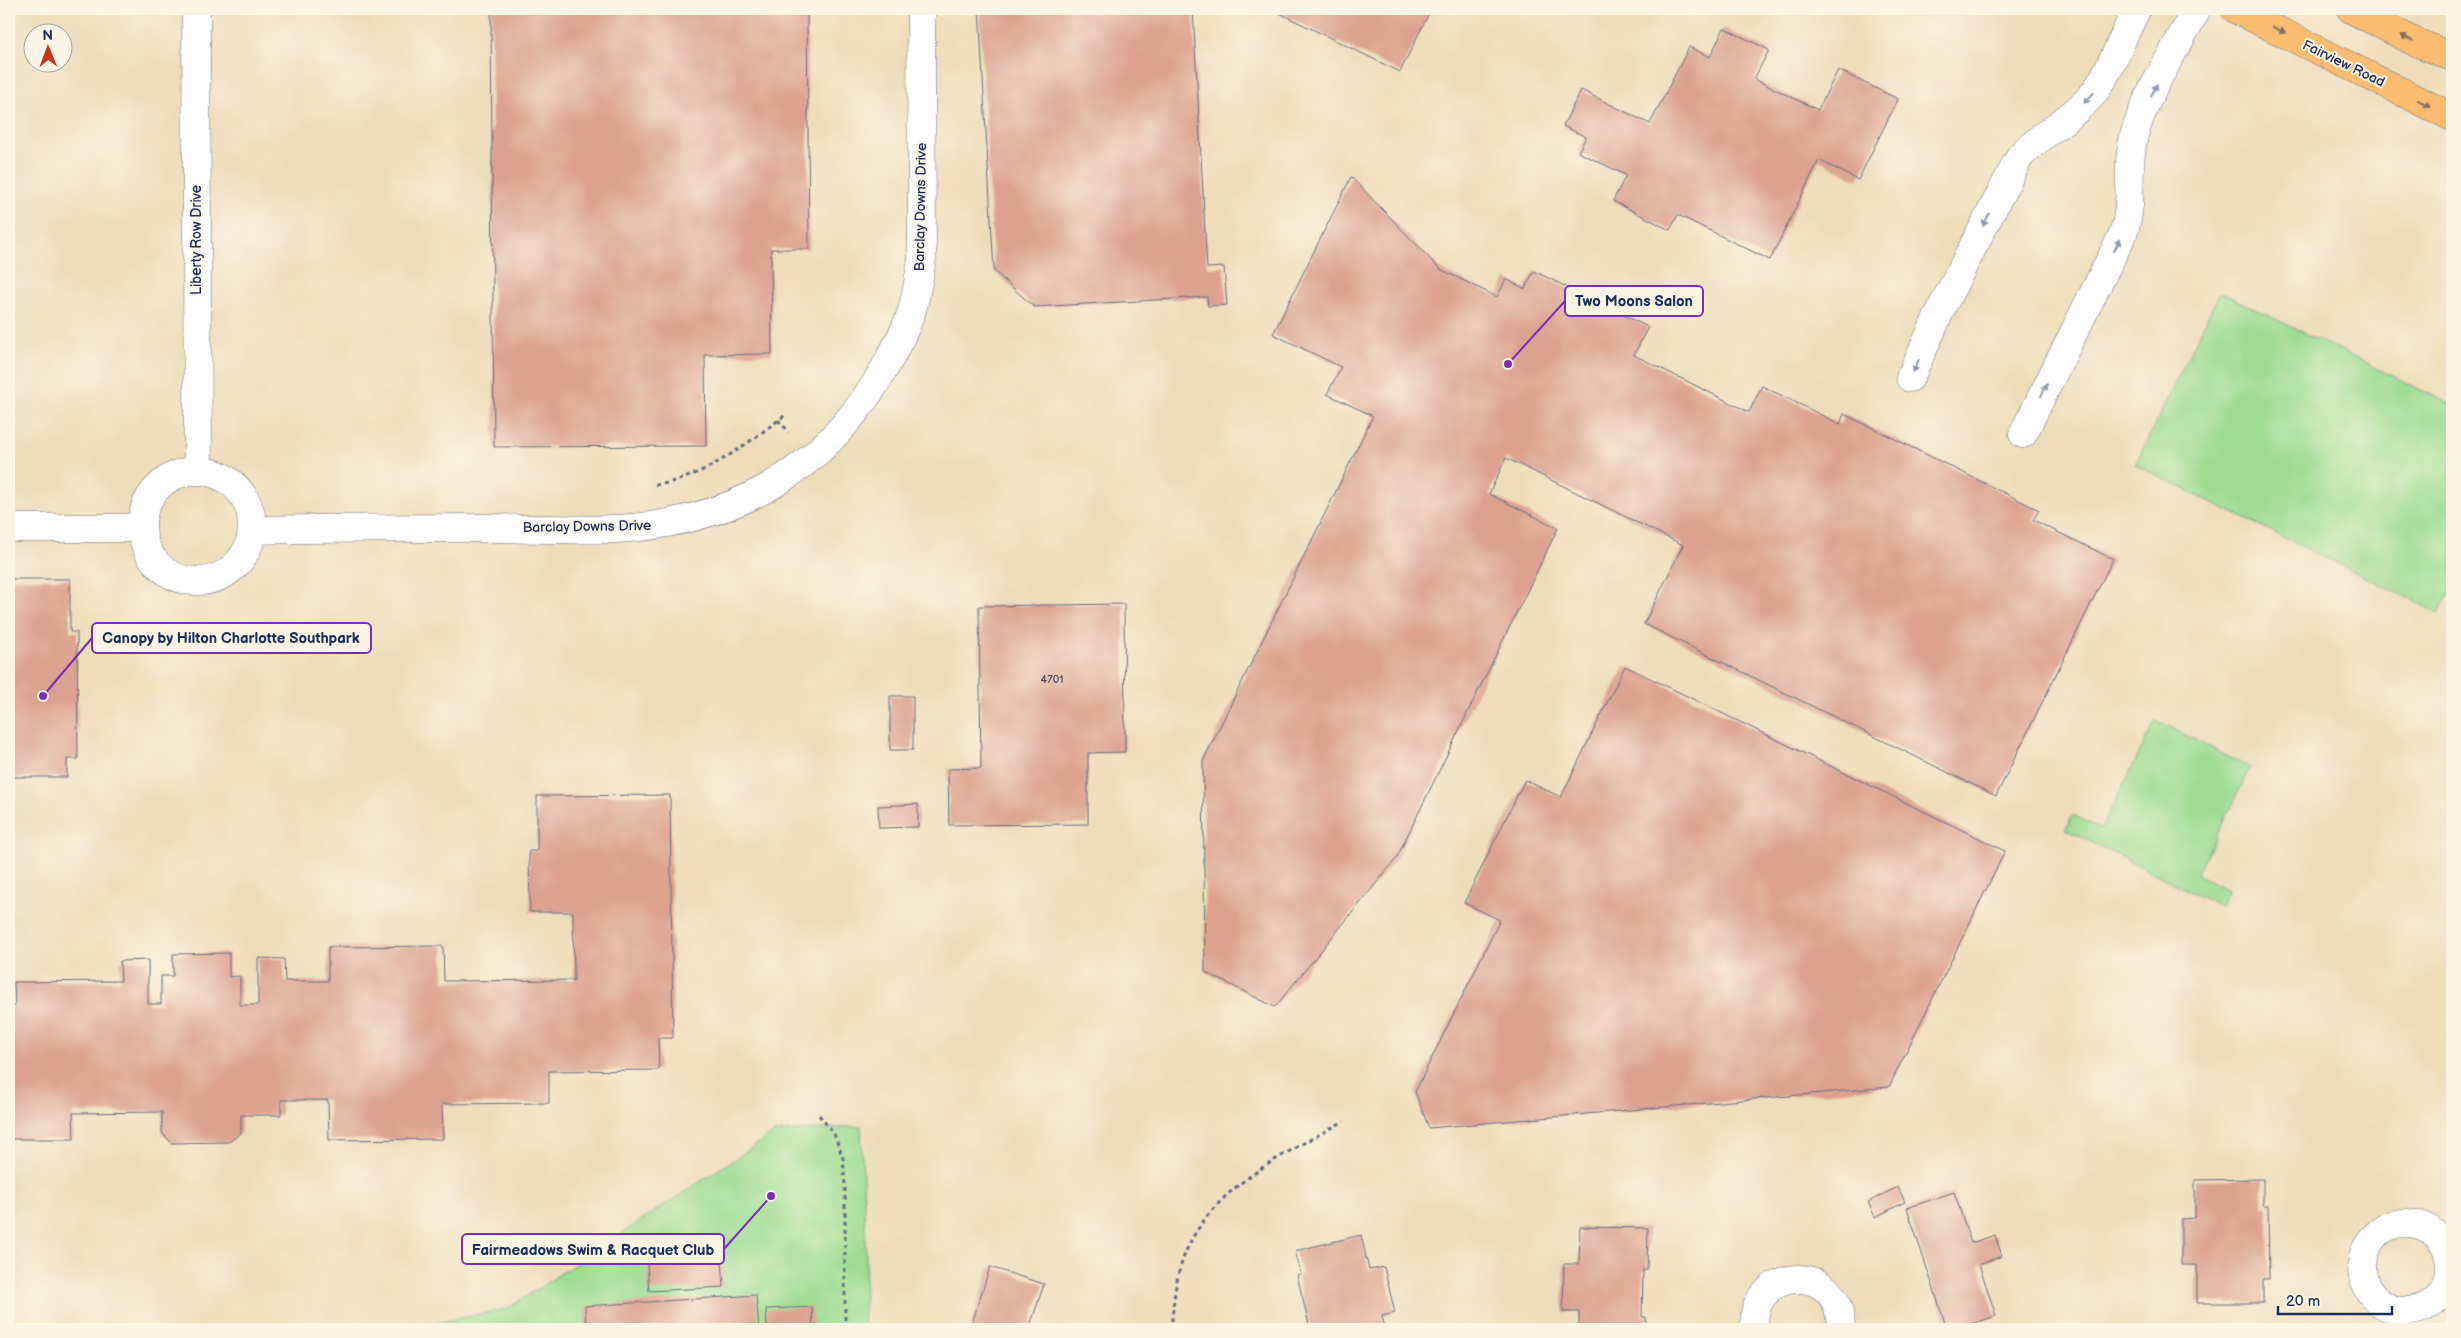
<svg xmlns="http://www.w3.org/2000/svg" width="2461" height="1338" font-family="'Balsamiq Sans',sans-serif">
<style>
.green{fill:#9edd92;stroke:#5c8678}
.building{fill:#dca28f}
.lines{fill:none;stroke-linecap:round;stroke-linejoin:round}
.minor-casing{stroke:#656c7e;stroke-width:29}
.major-casing{stroke:#656c7e;stroke-width:29}
.path{stroke:#656c7e;stroke-width:3;stroke-dasharray:4 4;stroke-linecap:butt}
.minor{stroke:#fff;stroke-width:28}
.major{stroke:#fcbd6f;stroke-width:28}
.oneway{fill:#806f66}
.oneway2{fill:#8d97ae}
.labels{text-anchor:middle;stroke-width:4;stroke-linejoin:round;paint-order:stroke}
.number-label{font-size:11px;fill:#4b4c6a}
.street-label{font-size:14px;fill:#1b2f5e;stroke:#fcf5e5}
.leader{fill:none;stroke:#7b2cbf;stroke-width:2}
.callout-dot{fill:#7b2cbf;stroke:#fcf5e5;stroke-width:2}
.callout{fill:#fcf5e5;stroke:#7b2cbf;stroke-width:2}
.callout-label{font-size:15px;text-anchor:middle;font-weight:bold;fill:#1b2f5e}
</style>
<rect width="100%" height="100%" fill="#fcf5e5"/>
<filter id="ink" filterUnits="userSpaceOnUse"><feTurbulence type="fractalNoise" baseFrequency=".02" numOctaves="2"/><feDisplacementMap in="SourceGraphic" scale="10" xChannelSelector="R" yChannelSelector="G"/><feConvolveMatrix kernelMatrix="1 2 1 2 8 2 1 2 1" color-interpolation-filters="sRGB"/></filter>
<filter id="wash" filterUnits="userSpaceOnUse"><feTurbulence type="fractalNoise" baseFrequency=".0096" numOctaves="4" result="noise"/><feDisplacementMap in="SourceGraphic" scale="20" xChannelSelector="R" yChannelSelector="G"/><feGaussianBlur stdDeviation="1.12" result="paint"/><feColorMatrix in="noise" values="0 0 0 0 0 0 0 0 0 0 0 0 0 0 0 0 0 1.4 0 .05"/><feComposite in="paint" operator="in"/></filter>
<g filter="url(#wash)">
<rect width="100%" height="100%" fill="#eeddba"/>
<path class="green" d="M2220,292l232,113v181l-13,27 -304,-148z
M2156,720l94,48 -53,106 31,16 -8,16 -155,-77 8,-14 28,14z
M861,1126l5,133 -3,70h-458l102,-20 267,-176z"/>
<g id="blocks">
<path class="building" d="M491,9h316l2,240h-38l1,105 -67,1 1,91 -212,1z
M979,9h214l14,259 17,-1 3,38 -19,1 -1,-9 -173,10 -40,-36z
M1271,9h160l-31,63z
M1724,28l45,22 -15,29 64,31 20,-40 60,29 -40,81 -39,-20 -49,100 -92,-45 -8,15 -57,-29 13,-26 -48,-23 8,-15 -23,-11 18,-36 69,34 39,-77 21,10z
M1351,177l89,92 57,28 9,-18 19,10 9,-18 114,56 -14,28 115,57 13,-26 78,38 4,-10 195,96 -6,10 80,39 -117,237 -352,-172 39,-79 -177,-87 -17,36 69,34 -162,331 -121,148 -70,-35 -2,-211 170,-345 -46,-22 14,-27 -68,-33z
M9,579h61v53h7l1,127h-11v18h-58z
M1124,604l1,148 -37,1v71l-139,1 -1,-56 33,-1 -2,-162z
M1625,666l380,185 -116,236 -460,41 -14,-36 85,-172 -36,-17 61,-123 36,17z
M890,696h23v54h-23z
M670,795l3,243h-15l1,32 -110,1v32l-107,1 1,35 -114,1 -1,-40h-47v15h-40v18l-12,9 -57,1 -10,-10v-21l-89,1 1,26h-65v-133h6l-1,-24 107,-1 -1,-20 28,-1v44h13v-28h12v-22l56,-1v24l11,-1v29h18v-47l26,1 1,22h43v-34l115,-1 1,35 130,-1 -1,-68h-43l-1,-61h8v-55z
M918,804v23l-39,1 -1,-22z
M2263,1179v27h5l1,73h-6v24h-66v-38h-16v-46l14,-1v-38z
M1898,1187l7,15 -30,15 -7,-15z
M1954,1192l17,51 24,-8 7,21 -23,8 17,52 -39,13h-10l-40,-121z
M1580,1227l68,1 -1,42h-4l-1,47h4v12h-67v-17h-16l1,-48h15z
M1361,1235l8,35 15,-3 11,46 -13,3 3,13h-75l-13,-54 4,-1 -6,-23z
M721,1247l3,40 -75,4 -3,-40z
M990,1267l54,17 -15,45h-59z
M756,1295l3,34h-173l-1,-23z
M812,1307l1,22h-46l-1,-20z"/>
</g>
</g>
<g filter="url(#ink)">
<use href="#blocks" fill-opacity="0" stroke="#656c7e" stroke-width="1"/>
<g class="lines">
<g class="minor-casing">
<path id="minor" d="M196,9l2,461
M1910,378l33,-73 77,-149c22,-23 52,-37 73,-62 17,-21 30,-60 44,-85
M2023,434l100,-200c12,-32 2,-66 11,-98 10,-39 43,-90 63,-127
M142 526a55 55 0 1 1 110 0a55 55 0 1 1-110 0Z
M9,528h132
M253,530c77,-2 155,-2 232,-2 56,0 128,6 182,-5 97,-18 168,-69 217,-154 10,-19 22,-38 28,-59 5,-17 7,-34 10,-51l-1,-250
M2362 1267a44 44 0 1 1 88 0a44 44 0 1 1-88 0Z
M1755,1329c-9,-58 85,-75 86,0"/>
</g>
<g class="major-casing">
<path id="major" d="M2235,9l217,108
M2351,9l60,31 41,17"/>
</g>
<path class="path" d="M778,420l11,12
M655,485c50,-6 93,-43 132,-71
M819,1115l15,19 9,24 2,28v143
M1171,1329c2,-19 3,-38 8,-57 21,-80 99,-114 165,-151"/>
<use href="#minor" class="minor"/>
<use href="#major" class="major"/>
</g>
<defs><path id="oneway-solid" d="M-6-.8H1V-3.2L6.5 0L1 3.2V.8H-6Z" transform="scale(1.25)"/></defs>
<g class="oneway">
<use href="#oneway-solid" transform="translate(2279 30) rotate(26)"/>
<use href="#oneway-solid" transform="translate(2407 38) rotate(-154)"/>
<use href="#oneway-solid" transform="translate(2424 103) rotate(27)"/>
</g>
<g class="oneway2">
<use href="#oneway-solid" transform="translate(2154 90) rotate(-62)"/>
<use href="#oneway-solid" transform="translate(2089 98) rotate(133)"/>
<use href="#oneway-solid" transform="translate(1986 220) rotate(117)"/>
<use href="#oneway-solid" transform="translate(2117 245) rotate(-63)"/>
<use href="#oneway-solid" transform="translate(1916 366) rotate(114)"/>
<use href="#oneway-solid" transform="translate(2044 390) rotate(-64)"/>
</g>
</g>
<g class="labels">
<g class="number-label">
<text x="1052" y="683">4701</text>
</g>
<g class="street-label">
<text transform="translate(2344 63) rotate(26)" y="5">Fairview Road</text>
<text transform="translate(920 207) rotate(-89)" y="5">Barclay Downs Drive</text>
<text transform="translate(196 240) rotate(-90)" y="5">Liberty Row Drive</text>
<text transform="translate(587 526) rotate(-1)" y="5">Barclay Downs Drive</text>
</g>
</g>
<path class="leader" d="M1508 364L1565 301M43 696L92 638M771 1196L724 1249"/>
<g class="callout-dot">
<circle cx="1508" cy="364" r="5"/>
<circle cx="43" cy="696" r="5"/>
<circle cx="771" cy="1196" r="5"/>
</g>
<g class="callout">
<rect x="1565" y="286" width="138" height="30" rx="5"/>
<rect x="92" y="623" width="279" height="30" rx="5"/>
<rect x="462" y="1234" width="262" height="30" rx="5"/>
</g>
<g class="callout-label">
<text x="1634" y="306">Two Moons Salon</text>
<text x="231" y="643">Canopy by Hilton Charlotte Southpark</text>
<text x="593" y="1255">Fairmeadows Swim &amp; Racquet Club</text>
</g>
<rect width="2461" height="1338" fill="none" stroke="#fcf5e5" stroke-width="30"/>
<g transform="translate(48 48) rotate(359)"><circle r="24" fill="#fcf5e5" stroke="#a2a6af"/>
<path d="M0-4L9 19L0 12L-9 19Z" fill="#c8321e"/>
<text y="-8" font-size="14" font-weight="bold" text-anchor="middle" fill="#1b2f5e">N</text>
</g>
<path d="M2278 1306v8h114v-8" fill="none" stroke="#1b2f5e" stroke-width="2.5"/>
<text x="2286" y="1306" font-size="15" fill="#1b2f5e" stroke="#fcf5e5" stroke-width="4" paint-order="stroke">20 m</text>
</svg>
